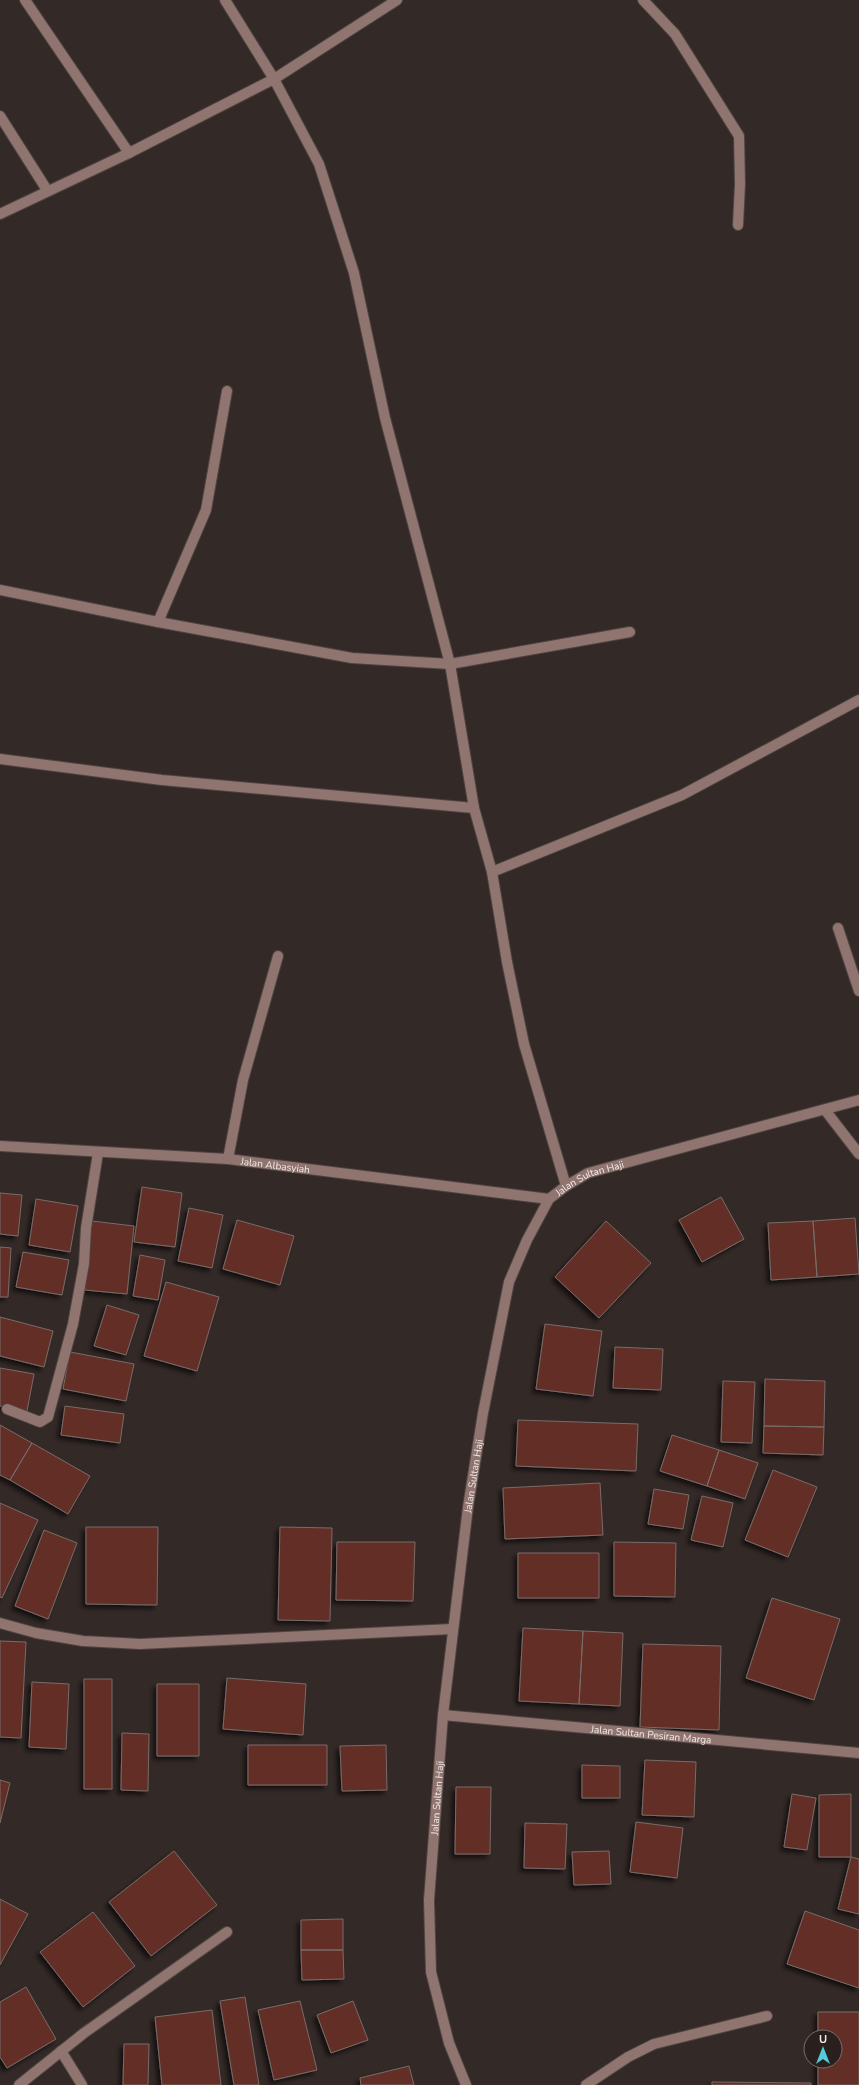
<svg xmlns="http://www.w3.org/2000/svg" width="859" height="2085" font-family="'Nunito Sans',sans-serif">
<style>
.building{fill:#632d25;stroke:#786c69;filter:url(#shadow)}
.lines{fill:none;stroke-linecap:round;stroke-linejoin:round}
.minor-casing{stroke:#4e4442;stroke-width:12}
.minor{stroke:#90746f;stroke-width:10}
.labels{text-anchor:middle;stroke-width:4;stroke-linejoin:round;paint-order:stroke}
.street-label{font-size:10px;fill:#f2ebea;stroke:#291f1d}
</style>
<defs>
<filter id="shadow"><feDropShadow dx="-3.5" dy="3.5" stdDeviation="2" flood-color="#0009"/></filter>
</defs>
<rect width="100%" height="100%" fill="#332927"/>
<path class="building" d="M142,1187l40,6 -7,54 -41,-5z
M0,1193l22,2 -4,41 -18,-2z
M721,1197l23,42 -42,23 -23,-42z
M36,1199l42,7 -8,46 -41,-7z
M189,1208l34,7 -11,53 -34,-7z
M855,1218l4,56 -42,3 -4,-56z
M237,1220l57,16 -14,49 -57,-16z
M92,1221l42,5 -7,68 -42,-4z
M606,1221l45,42 -52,55 -44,-41z
M813,1221l4,56 -46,3 -3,-57z
M0,1247l11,1 -3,49h-8z
M23,1252l46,8 -7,35 -46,-8z
M140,1255l25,5 -7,40 -25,-4z
M166,1282l53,15 -22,74 -53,-15z
M107,1305l32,10 -13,40 -32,-9z
M0,1317l53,14 -9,36 -44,-11z
M545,1324l57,7 -9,65 -57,-7z
M615,1347l48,2 -2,41 -48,-2z
M70,1352l64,12 -8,37 -63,-12z
M0,1368l34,6 -7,37 -27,-5z
M765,1379l60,2 -1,46 -60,-1z
M723,1381l32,1 -3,61 -31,-1z
M65,1406l59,8 -4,29 -59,-8z
M518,1420l120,4 -2,47 -120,-5z
M0,1425l32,18 -22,37 -10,-5z
M764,1426l60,1 -1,28 -60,-2z
M672,1435l47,15 -12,36 -47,-15z
M32,1443l58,33 -22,38 -58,-34z
M719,1450l39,13 -13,36 -38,-13z
M773,1470l44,17 -29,70 -43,-17z
M600,1483l3,52 -98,4 -2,-51z
M654,1489l35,6 -6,34 -35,-5z
M702,1496l31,7 -10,44 -32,-7z
M0,1503l38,17 -36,78 -2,-1z
M86,1527h72l-1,78 -71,-1z
M280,1527l52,1 -2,93 -52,-1z
M44,1530l33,13 -29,76 -33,-13z
M337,1542h78l-2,59 -77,-1z
M614,1542l62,1 -1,54 -61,-1z
M518,1553h81v45h-81z
M772,1598l68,21 -26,81 -68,-22z
M523,1628l60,3 -4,73 -60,-3z
M583,1631l40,2 -3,73 -41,-2z
M0,1641l26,1 -5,96 -21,-1z
M643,1644l78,2 -2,84 -79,-3z
M227,1678l79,6 -3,51 -80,-6z
M84,1679h28v110h-28z
M32,1682l37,2 -3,65 -37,-2z
M157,1684h42v72h-42z
M122,1733l27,1 -1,57 -27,-1z
M248,1745h79v40h-79z
M386,1745l1,45 -45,1 -2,-45z
M645,1760l51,2 -2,55 -52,-2z
M582,1765l38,1v32h-38z
M0,1780l10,3 -10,40z
M456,1787h35l-1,67h-35z
M792,1794l24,4 -9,52 -23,-3z
M851,1794v63h-32v-62z
M636,1822l47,6 -6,50 -47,-6z
M525,1823l42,1 -2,45 -41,-1z
M174,1851l43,54 -66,51 -42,-54z
M609,1851l2,33 -37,1 -2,-33z
M851,1857l8,2v55l-21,-5z
M0,1899l28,15 -28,51z
M805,1911l54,19v58l-72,-24z
M93,1912l42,54 -52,41 -43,-55z
M343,1919v31h-42v-30z
M301,1950h42l1,29 -42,1z
M26,1987l30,52 -49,29 -7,-11v-55z
M245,1997l14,88h-25l-14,-84z
M300,2001l17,69 -43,10 -16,-70z
M353,2001l15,39 -37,13 -14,-38z
M212,2010l9,75h-59l-7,-68z
M818,2012h41v73h-41v-24h17v-24h-17z
M124,2044h25l-1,41h-25z
M409,2066l5,19h-53l-1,-7z
M712,2082l99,1v2h-99z"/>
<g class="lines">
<g class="minor-casing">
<g id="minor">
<path d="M25,0l104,153"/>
<path d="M225,0l49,79 45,85 35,109 31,145 65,246 24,144 18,64 15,90 17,82 42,142"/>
<path d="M643,0l32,34 64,102 1,48 -2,41"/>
<path d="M0,116l47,74"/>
<path d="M0,214l129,-61 145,-74 123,-79"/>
<path d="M0,590l158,32 194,36 98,6 180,-32"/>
<path d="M158,622l48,-112 21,-119"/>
<path d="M0,759l162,21 312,28"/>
<path d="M492,872l190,-77 177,-95"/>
<path d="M838,928l21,63"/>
<path d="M825,1110l34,44"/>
<path id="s1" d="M0,1146l228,13 321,40"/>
<path d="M228,1159l15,-79 35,-124"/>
<path d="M7,1409l33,13 8,-5 25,-93 11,-60 2,-36 12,-75"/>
<path d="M0,1623l36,10 47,8 57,3 312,-15"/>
<path id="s2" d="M443,1715l416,38"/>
<path d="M61,2051l21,34"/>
<path d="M19,2085l65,-52 143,-101"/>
<path id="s3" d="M466,2085l-17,-42 -18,-71 -2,-72 14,-185 25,-208 15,-94 26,-131 18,-42 22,-41 17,-13 22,-13 271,-73"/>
<path d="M586,2085l42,-28 26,-13 113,-28"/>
</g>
</g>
<use href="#minor" class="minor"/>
</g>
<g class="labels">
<g class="street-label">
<text dy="4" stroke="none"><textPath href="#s1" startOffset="276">Jalan Albasyiah</textPath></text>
<text dy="4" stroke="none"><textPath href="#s3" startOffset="953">Jalan Sultan Haji</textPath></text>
<text dy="4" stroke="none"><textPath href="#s3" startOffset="617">Jalan Sultan Haji</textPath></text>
<text dy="4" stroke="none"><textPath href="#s2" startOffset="209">Jalan Sultan Pesiran Marga</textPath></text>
<text dy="4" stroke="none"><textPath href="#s3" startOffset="293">Jalan Sultan Haji</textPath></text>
</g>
</g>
<g transform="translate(823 2049)"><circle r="19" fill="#291f1d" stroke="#79716f"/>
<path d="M0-3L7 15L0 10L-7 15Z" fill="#54cadd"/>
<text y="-6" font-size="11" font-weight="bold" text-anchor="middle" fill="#f2ebea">U</text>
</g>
</svg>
